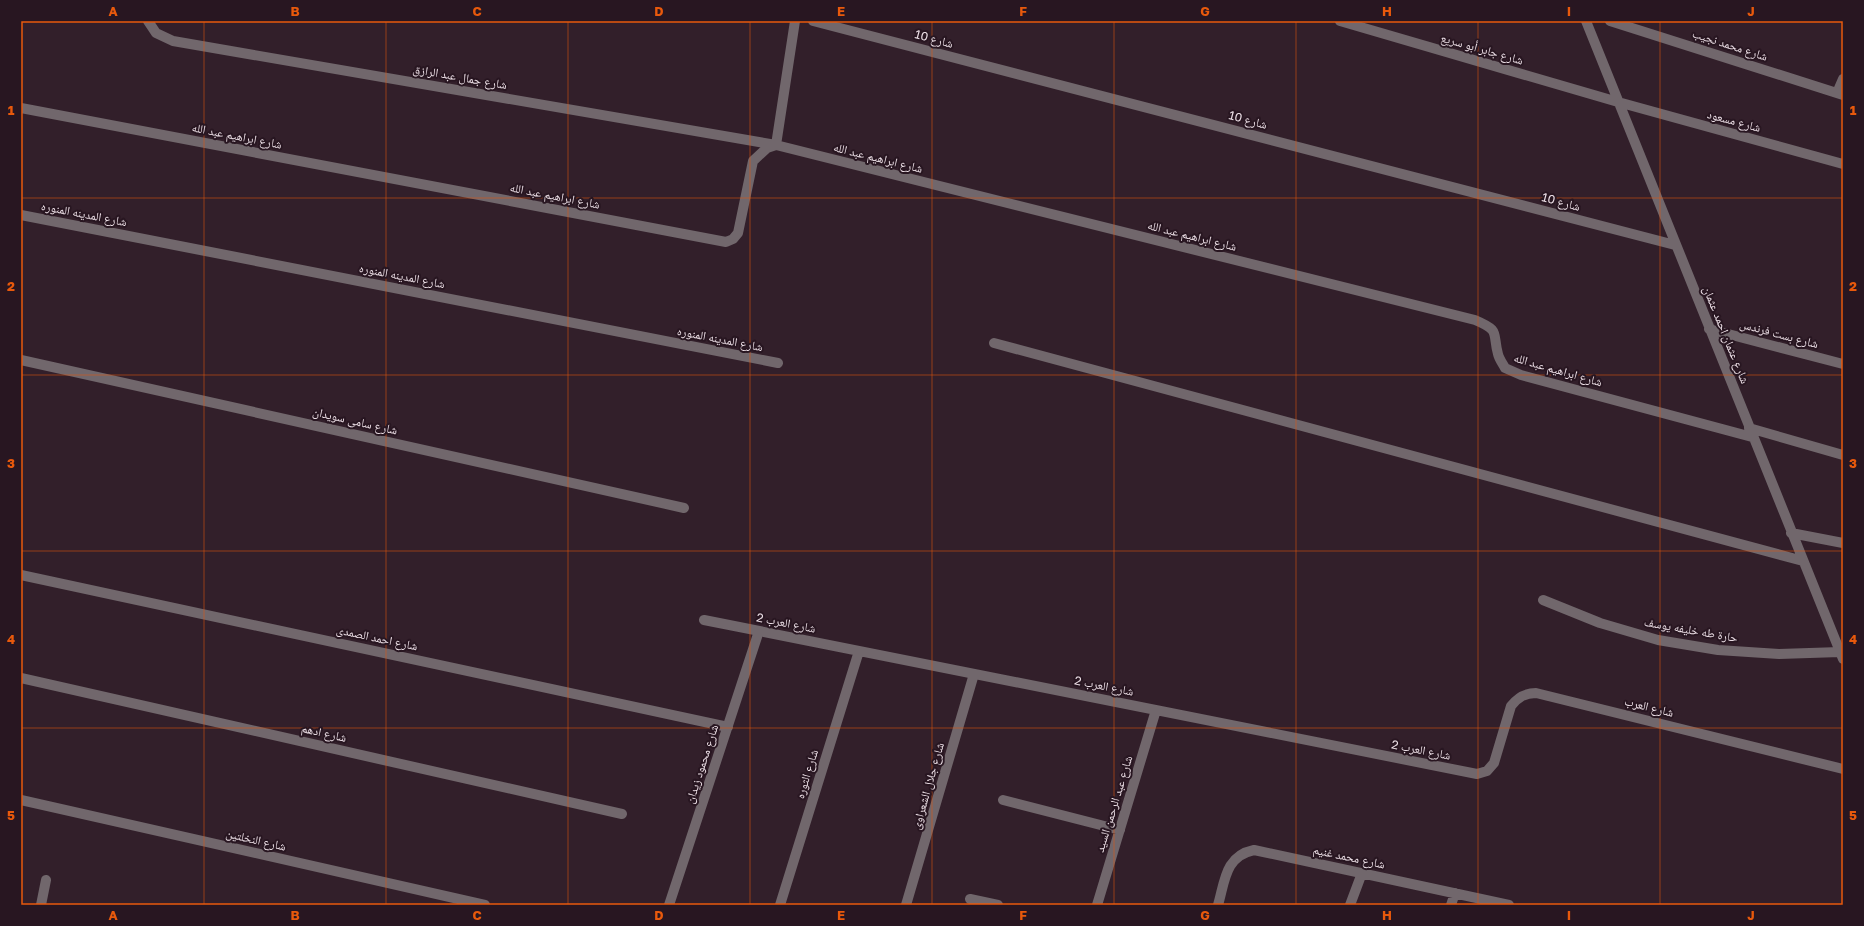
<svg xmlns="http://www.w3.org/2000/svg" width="1864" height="926" font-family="'Golos Text','Noto Naskh Arabic',sans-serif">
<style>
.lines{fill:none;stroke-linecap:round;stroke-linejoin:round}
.minor{stroke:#71676c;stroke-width:10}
.grid{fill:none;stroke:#e8590c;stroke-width:1;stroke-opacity:0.55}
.labels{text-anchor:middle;stroke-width:4;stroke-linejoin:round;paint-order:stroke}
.street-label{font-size:12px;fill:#ecdfe6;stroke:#281621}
.neatline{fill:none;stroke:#e8590c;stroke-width:1.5}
.grid-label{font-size:13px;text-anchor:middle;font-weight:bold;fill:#e8590c}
</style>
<rect width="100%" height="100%" fill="#321f2a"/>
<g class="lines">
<path class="minor" d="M148,21l8,12 17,8 603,104 699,175c26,11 17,12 23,34 1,5 5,10 7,14l16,7 231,62
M813,21l862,224
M1340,21l278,81 225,62
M1586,21l257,638
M1610,21l233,74
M1837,93l6,-14
M21,108l705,134 7,-3 5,-6 15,-72 14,-13 9,-3
M776,145l19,-124
M21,215l757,148
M1709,329l134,35
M994,343l809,218
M21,360l663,148
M1749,428l94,27
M1791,533l52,10
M21,575l707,152
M1543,600l57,23 58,17 60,10 61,4 61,-2
M704,620l773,154 10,-3 7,-8 17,-57c7,-9 14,-13 25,-13l307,76
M21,678l601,136
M21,800l464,105
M1003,800l117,30
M970,899l28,6
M41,905l5,-25
M669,905l90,-274
M780,905l79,-254
M906,905l68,-231
M1097,905l59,-195
M1218,905c7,-24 7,-49 36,-55l255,55
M1350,905l12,-32
M1451,905l4,-12"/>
</g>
<path class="grid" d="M204,21v884M386,21v884M568,21v884M750,21v884M932,21v884M1114,21v884M1296,21v884M1478,21v884M1660,21v884M21,198h1822M21,375h1822M21,551h1822M21,728h1822"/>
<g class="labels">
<g class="street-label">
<text transform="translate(934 39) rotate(15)" y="4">شارع 10</text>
<text transform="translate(1730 45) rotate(18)" y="4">شارع محمد نجيب</text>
<text transform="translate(1482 49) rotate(16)" y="4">شارع جابر أبو سريع</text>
<text transform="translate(460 77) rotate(10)" y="4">شارع جمال عبد الرازق</text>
<text transform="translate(1248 120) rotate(15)" y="4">شارع 10</text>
<text transform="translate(1734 121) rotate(15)" y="4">شارع مسعود</text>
<text transform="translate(237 136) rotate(11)" y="4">شارع ابراهيم عبد الله</text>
<text transform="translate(878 158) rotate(14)" y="4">شارع ابراهيم عبد الله</text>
<text transform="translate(555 196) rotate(11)" y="4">شارع ابراهيم عبد الله</text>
<text transform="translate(1561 202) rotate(15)" y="4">شارع 10</text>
<text transform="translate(84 214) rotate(11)" y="4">شارع المدينه المنوره</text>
<text transform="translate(1192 236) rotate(14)" y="4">شارع ابراهيم عبد الله</text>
<text transform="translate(402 276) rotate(11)" y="4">شارع المدينه المنوره</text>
<text transform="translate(1779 334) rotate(15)" y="4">شارع بست فرندس</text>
<text transform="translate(1726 335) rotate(68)" y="4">شارع عثمان احمد عثمان</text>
<text transform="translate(720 339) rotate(11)" y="4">شارع المدينه المنوره</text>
<text transform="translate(1558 370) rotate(16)" y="4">شارع ابراهيم عبد الله</text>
<text transform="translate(355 421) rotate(13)" y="4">شارع سامى سويدان</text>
<text transform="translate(786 623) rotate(11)" y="4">شارع العرب 2</text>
<text transform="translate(1691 630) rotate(10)" y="4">حارة طه خليفه يوسف</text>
<text transform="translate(377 638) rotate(12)" y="4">شارع احمد الصمدى</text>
<text transform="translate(1104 686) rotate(11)" y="4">شارع العرب 2</text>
<text transform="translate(1649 707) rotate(14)" y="4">شارع العرب</text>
<text transform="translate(324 733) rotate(13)" y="4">شارع ادهم</text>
<text transform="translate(1421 750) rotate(11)" y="4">شارع العرب 2</text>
<text transform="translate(702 764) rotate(-72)" y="4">شارع محمود زيدان</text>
<text transform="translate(807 774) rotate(-73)" y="4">شارع الثوره</text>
<text transform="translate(928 786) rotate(-74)" y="4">شارع جلال الشعراوى</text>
<text transform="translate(1114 804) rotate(-73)" y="4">شارع عبد الرحمن السيد</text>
<text transform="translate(256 840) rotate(13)" y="4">شارع النخلتين</text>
<text transform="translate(1349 857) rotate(12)" y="4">شارع محمد غنيم</text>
</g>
</g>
<rect width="1864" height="926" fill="none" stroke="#281621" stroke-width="44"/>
<rect x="22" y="22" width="1820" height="882" class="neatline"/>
<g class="grid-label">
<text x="113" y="16">A</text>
<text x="295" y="16">B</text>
<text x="477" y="16">C</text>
<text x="659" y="16">D</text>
<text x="841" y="16">E</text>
<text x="1023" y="16">F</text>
<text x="1205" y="16">G</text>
<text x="1387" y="16">H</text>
<text x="1569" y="16">I</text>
<text x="1751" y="16">J</text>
<text x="11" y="115">1</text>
<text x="1853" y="115">1</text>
<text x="11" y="291">2</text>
<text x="1853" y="291">2</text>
<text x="11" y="468">3</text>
<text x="1853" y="468">3</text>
<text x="11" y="644">4</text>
<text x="1853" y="644">4</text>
<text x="11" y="820">5</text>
<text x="1853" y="820">5</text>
<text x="113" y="920">A</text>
<text x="295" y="920">B</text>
<text x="477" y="920">C</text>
<text x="659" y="920">D</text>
<text x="841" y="920">E</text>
<text x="1023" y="920">F</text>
<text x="1205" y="920">G</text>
<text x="1387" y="920">H</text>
<text x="1569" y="920">I</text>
<text x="1751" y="920">J</text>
</g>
</svg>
